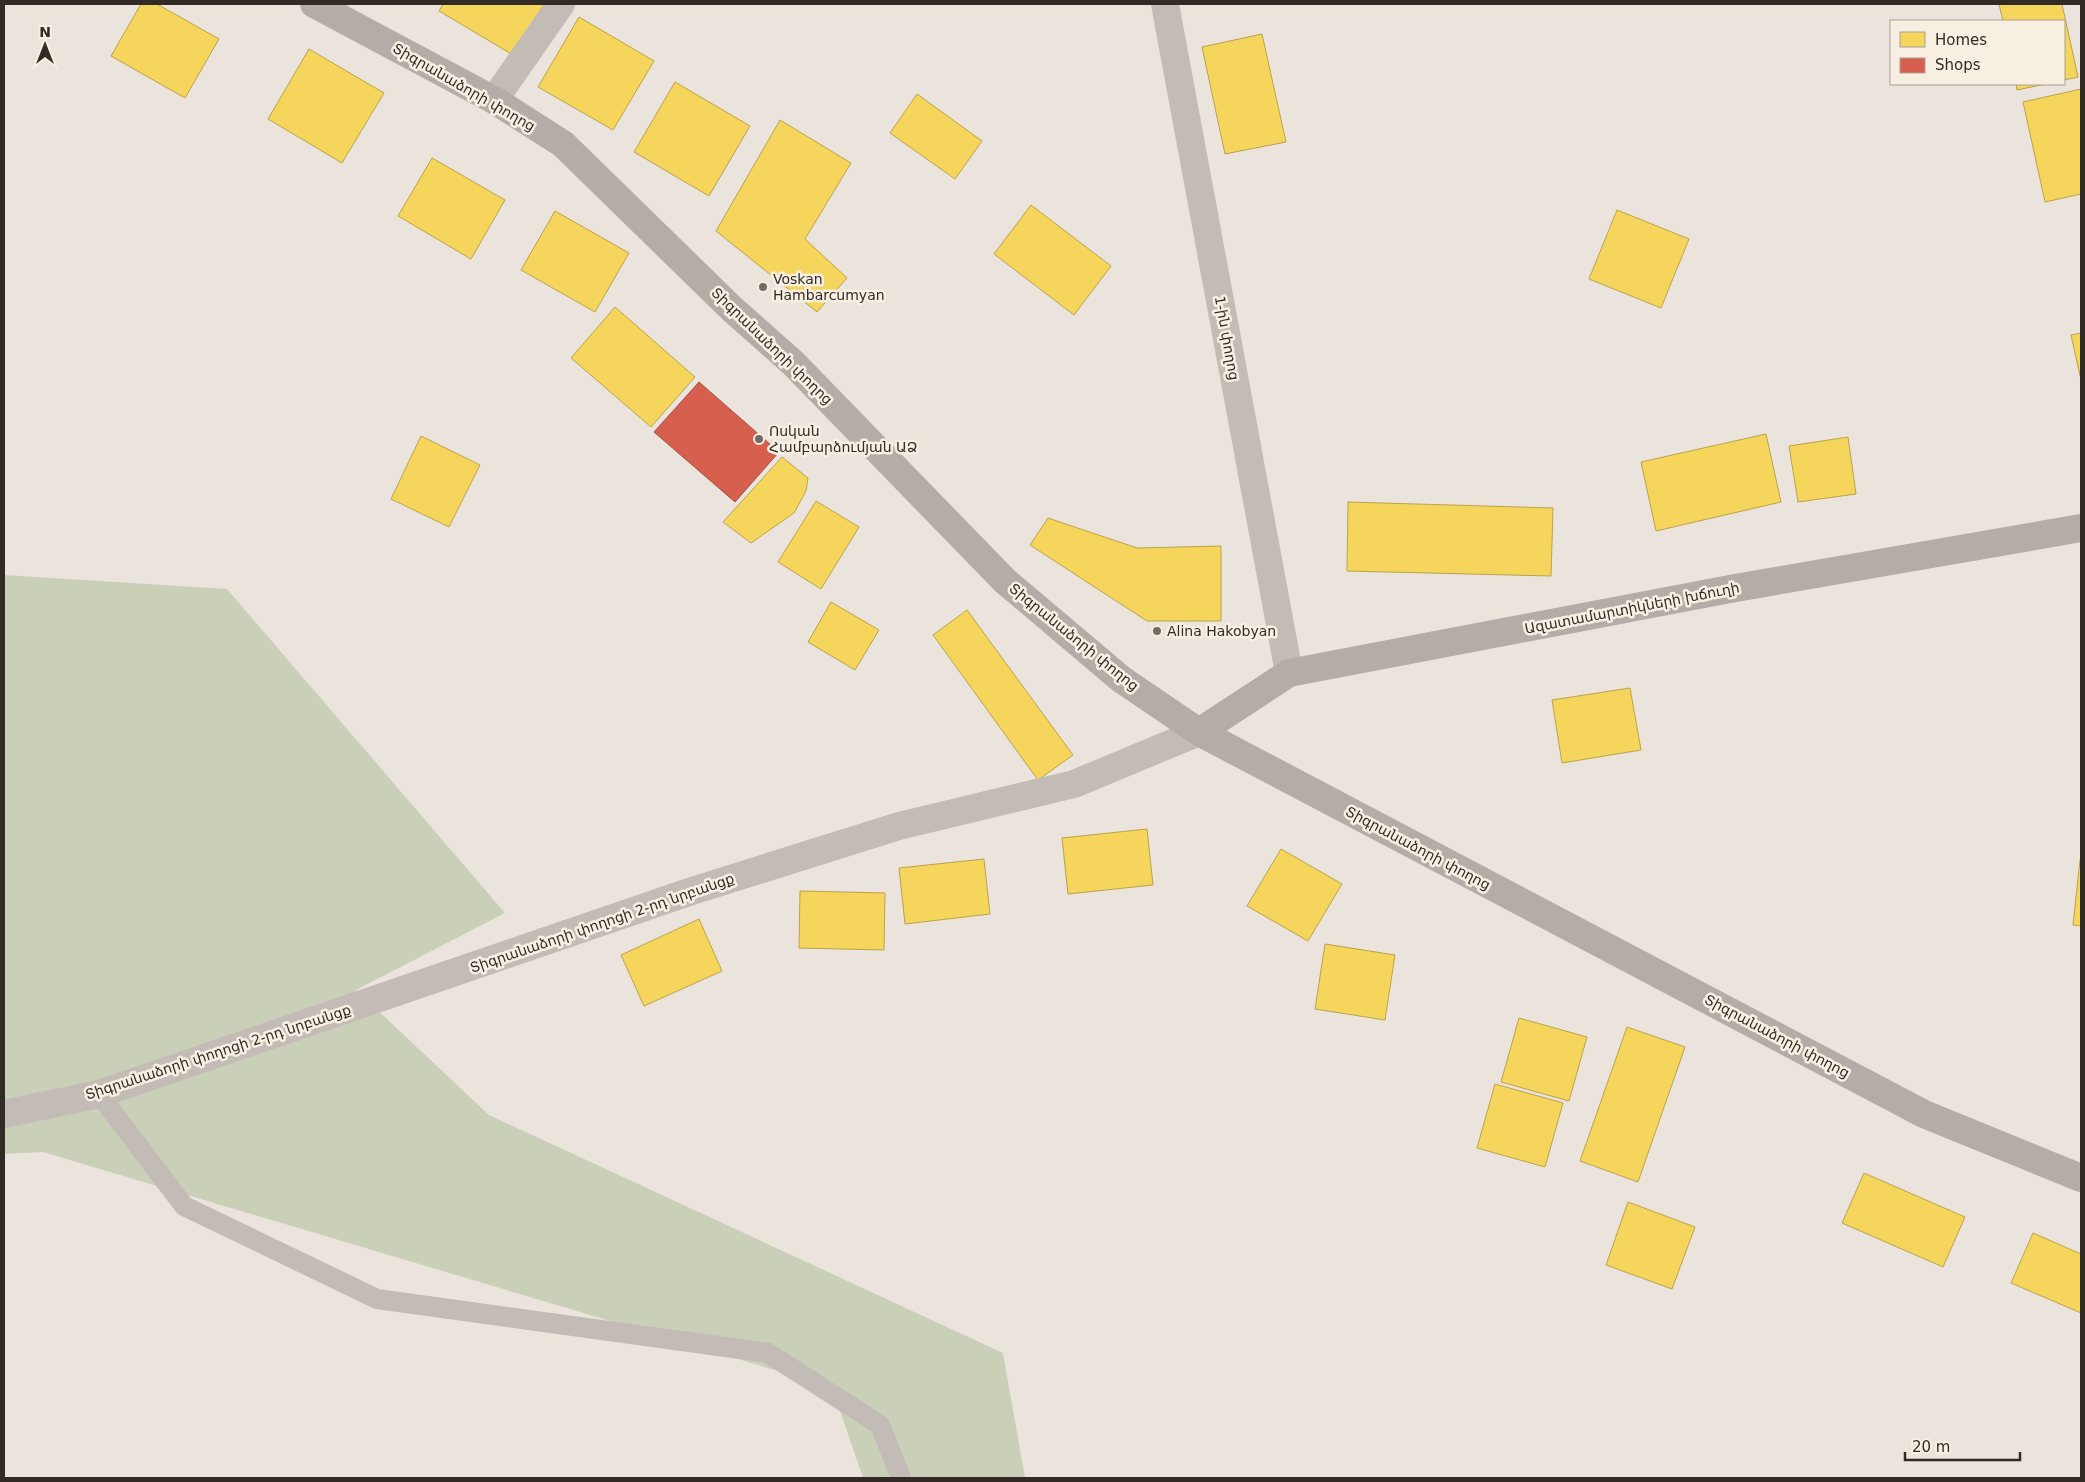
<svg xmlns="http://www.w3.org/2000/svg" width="2085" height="1482" font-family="'DejaVu Sans','Noto Sans Armenian',sans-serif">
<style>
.green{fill:#cacfb7}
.homes{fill:#f6d55c;stroke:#bba24c}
.shops{fill:#d6604d;stroke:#a55041}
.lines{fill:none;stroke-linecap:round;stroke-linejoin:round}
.service{stroke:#c3bcb6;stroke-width:20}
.minor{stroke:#c3bcb6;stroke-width:28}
.secondary{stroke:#b3aca7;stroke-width:28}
.poi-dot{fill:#726b65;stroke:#f8efe3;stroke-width:2}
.labels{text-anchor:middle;stroke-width:5;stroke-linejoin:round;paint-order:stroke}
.street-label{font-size:14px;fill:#322a25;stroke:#f8efe3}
.poi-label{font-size:14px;fill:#322a25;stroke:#f8efe3;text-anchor:start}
</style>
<rect width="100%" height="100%" fill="#eae4dd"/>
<path class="green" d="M4,575l223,14 278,324 -149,77 133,125 514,238 22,125h-162l-31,-91 -789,-235 -39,2z"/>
<path class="homes" d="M141,4h16l62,35 -34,59 -74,-42z
M443,4h101l-31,51 -74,-44z
M1999,4h63l16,73 -14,3v-59h-61z
M579,17l75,44 -41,69 -75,-43z
M1262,34l24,108 -61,12 -23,-107z
M309,49l75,44 -42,70 -74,-44z
M675,82l75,44 -41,70 -75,-44z
M2016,84h30l-29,6z
M2081,89v105l-36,8 -22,-100z
M917,94l65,47 -27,38 -65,-46z
M780,120l71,43 -46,76 42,39 -30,34 -101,-81z
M432,158l73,42 -34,59 -73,-43z
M1031,205l80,61 -37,49 -80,-61z
M1617,210l72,29 -28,69 -72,-29z
M555,211l74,42 -34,59 -74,-42z
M615,307l80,70 -44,50 -80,-69z
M2081,333v47l-10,-45z
M1766,434l15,68 -125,29 -15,-69z
M421,436l59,29 -31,62 -58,-28z
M1848,437l8,57 -58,8 -9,-56z
M782,457l26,21 -2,13 -12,22 -43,30 -28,-21z
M816,501l43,26 -38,62 -43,-27z
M1348,502l205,6 -2,68 -204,-5z
M1048,518l89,30 84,-2v75h-74l-117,-76z
M831,602l48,28 -24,40 -47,-28z
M967,610l106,145 -35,25 -105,-145z
M1630,688l11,62 -79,13 -10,-63z
M1147,829l6,56 -85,9 -6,-56z
M1281,849l61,35 -34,57 -61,-35z
M984,859l6,55 -85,10 -6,-56z
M2080,860h1v66l-8,-1z
M800,891l85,2 -1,57 -85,-2z
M699,919l23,52 -78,35 -23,-51z
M1325,944l70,11 -10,65 -70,-11z
M1519,1018l68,19 -18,64 -68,-19z
M1627,1027l58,20 -47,135 -58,-21z
M1495,1084l68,19 -18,64 -68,-19z
M1864,1173l101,44 -22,50 -101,-44z
M1628,1202l67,25 -23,62 -66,-24z
M2033,1233l48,21v59l-70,-30z"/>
<path class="shops" d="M699,382l80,70 -44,50 -81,-70z"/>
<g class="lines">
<path class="service" d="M99,1094l85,112 193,93 391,54 112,72 21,53"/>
<path class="minor" d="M1165,4l124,669
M494,100l67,-96
M4,1114l95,-20 593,-203 207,-65 175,-42 125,-52"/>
<path class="secondary" d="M314,4l180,96 69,44 168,164 62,55 212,218 116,98 78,53 725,382 157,64
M1199,732l90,-59 441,-84 351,-61"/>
</g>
<g class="poi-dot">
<circle cx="763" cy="287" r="5"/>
<circle cx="759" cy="439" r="5"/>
<circle cx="1157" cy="631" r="5"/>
</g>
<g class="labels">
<g class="street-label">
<text transform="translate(464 87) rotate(30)" y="5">Տիգրանաձորի փողոց</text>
<text transform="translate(1227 338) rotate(80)" y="5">1-ին փողոց</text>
<text transform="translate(772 346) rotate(44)" y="5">Տիգրանաձորի փողոց</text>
<text transform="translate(1632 608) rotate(-11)" y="5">Ազատամարտիկների խճուղի</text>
<text transform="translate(1074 637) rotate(39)" y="5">Տիգրանաձորի փողոց</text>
<text transform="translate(1418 848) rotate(28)" y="5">Տիգրանաձորի փողոց</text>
<text transform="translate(602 923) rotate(-19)" y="5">Տիգրանաձորի փողոցի 2-րդ նրբանցք</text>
<text transform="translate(1777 1036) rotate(28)" y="5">Տիգրանաձորի փողոց</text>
<text transform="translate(218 1052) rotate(-18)" y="5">Տիգրանաձորի փողոցի 2-րդ նրբանցք</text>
</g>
<g class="poi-label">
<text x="773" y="284">Voskan<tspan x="773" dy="16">Hambarcumyan</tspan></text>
<text x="769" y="436">Ոսկան<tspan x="769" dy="16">Համբարձումյան ԱՁ</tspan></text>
<text x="1167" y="636">Alina Hakobyan</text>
</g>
</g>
<rect width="2085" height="1482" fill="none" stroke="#322a25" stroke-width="10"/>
<rect x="1890" y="20" width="175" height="65" fill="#f8efe3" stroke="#a9a097"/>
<rect x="1900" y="32" width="25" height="15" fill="#f6d55c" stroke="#a9a097"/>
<text x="1935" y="45" font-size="15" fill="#322a25">Homes</text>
<rect x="1900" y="58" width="25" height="15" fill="#d6604d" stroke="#a9a097"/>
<text x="1935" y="70" font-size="15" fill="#322a25">Shops</text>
<g transform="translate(45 45)" stroke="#f8efe3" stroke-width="4" paint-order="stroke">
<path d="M0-4L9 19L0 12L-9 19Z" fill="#322a25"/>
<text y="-8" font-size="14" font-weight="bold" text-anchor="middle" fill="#322a25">N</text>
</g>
<path d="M1905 1452v8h115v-8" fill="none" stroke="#322a25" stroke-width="2.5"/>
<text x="1912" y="1452" font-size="15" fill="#322a25" stroke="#f8efe3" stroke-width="4" paint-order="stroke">20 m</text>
</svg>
